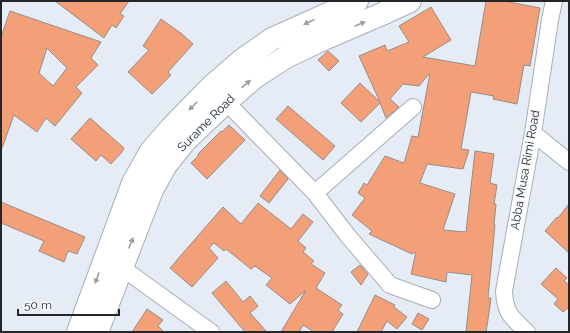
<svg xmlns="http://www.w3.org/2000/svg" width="570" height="333" font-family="Raleway,sans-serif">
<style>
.building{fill:#f39f78;stroke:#988d88;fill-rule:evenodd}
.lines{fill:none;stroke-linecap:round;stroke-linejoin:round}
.street-casing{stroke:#a8aeb8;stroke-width:18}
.secondary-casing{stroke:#a8aeb8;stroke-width:24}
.street{stroke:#fff;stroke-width:16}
.secondary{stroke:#fff;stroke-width:22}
.oneway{fill:#9c9d9f}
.labels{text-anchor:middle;stroke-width:3;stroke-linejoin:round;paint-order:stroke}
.street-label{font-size:12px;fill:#24262a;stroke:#f6f9fd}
</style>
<rect width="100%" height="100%" fill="#e5ecf6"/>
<path class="building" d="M55,1h74l-9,13 4,2 -8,12 -4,-3 -8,13z
M486,1h18l36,7 -10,58 -6,-1 -7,39 -24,-5 1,-3 -23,-4 -10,57 8,1 -6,19 -36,-5 -7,19 35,11 -12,36 23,2 9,-81 19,3 -4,29 7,2 -3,19h2l-2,21h1l-7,73h3l-2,15 -3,19h-20l6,-57 -25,-3 -1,10 -35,-8 5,-22 -4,2 -43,-20 3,-3 -20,-16 13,-17 -7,-5 6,-10 3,2 18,-29 19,7 8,-27 6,1 12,-64 -11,13 -16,-2 -13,15 9,8 -13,11 -6,-15 -19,19 -20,-19 19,-20 20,19 -21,-46 26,-11 2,6 22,-9 -10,-16 32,-19 20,33 -28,17 52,9z
M10,11l91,31 -10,16 7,7 -22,22 6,6 -27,33 -9,-8 -9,14 -23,-17 -12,33 -1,-1v-110zM47,48l20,20 -14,18 -14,-13z
M161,19l21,15 11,10 -25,28 3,3 -19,19 -24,-22 21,-22 -6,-4z
M328,51l11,10 -10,10 -11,-11z
M288,106l47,40 -12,14 -47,-41z
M90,118l34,30 -2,4 -11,12 -10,-9 -5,6 -25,-22z
M229,125l16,15 -38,39 -16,-16 8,-8 -1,-1 23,-23 1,1z
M280,170l8,9 -19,24 -9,-7z
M1,202l84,35 -8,17 -9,-3 -4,11 -25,-11 5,-10 -43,-18z
M258,203l33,26 12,-15 10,8 -15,19 8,7 -3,4 11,9 -3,3 14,9 -9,15 26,17 -4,5 5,4 -11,18h-18l-11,-7 -4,7h-18l25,-42 -16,14 -24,-19 6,-7 -17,-12 -4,3 -25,-20 -2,2 -10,-8 -5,5 9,10 -26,29 -22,-19 53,-61 18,17z
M569,204v49l-24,-22 12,-14 1,1z
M360,265l8,9 -7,11 -10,-13z
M556,268l11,10 -3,3 5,4v24l-1,-1 -5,4 -9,-8 4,-5 -17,-15z
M226,281l17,21 7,-6 8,10 -8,7 17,19h-22l-33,-39z
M375,295l20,10 -1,2 13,10 -10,12 -10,-8 -6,11h-24z
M147,309l16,11 -5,6 6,6h-32z
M418,313l11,6 -7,11 -10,-6z"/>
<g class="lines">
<g class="street-casing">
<path id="street" d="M226,102l89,91 33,43 42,49 42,15
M533,133l36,29
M315,193l98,-86
M121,267l90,65
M527,332c-16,-15 -22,-19 -23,-41l29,-158 17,-113 4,-19"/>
</g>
<g class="secondary-casing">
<path id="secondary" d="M78,332l55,-149 18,-32 20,-23 41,-42 30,-26 30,-21 85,-38
M97,332l55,-142 14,-25 20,-25 40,-38 29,-25 31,-20 31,-15 65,-28 28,-13"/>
</g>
<use href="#street" class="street"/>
<use href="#secondary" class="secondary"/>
</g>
<defs><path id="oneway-solid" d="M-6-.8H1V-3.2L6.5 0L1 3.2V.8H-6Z"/></defs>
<g class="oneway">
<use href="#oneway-solid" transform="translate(309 22) rotate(156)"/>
<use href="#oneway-solid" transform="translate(360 24) rotate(-23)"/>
<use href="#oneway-solid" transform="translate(246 84) rotate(-41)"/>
<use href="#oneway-solid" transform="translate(193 106) rotate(135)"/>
<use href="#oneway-solid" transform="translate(131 243) rotate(-68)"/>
<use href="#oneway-solid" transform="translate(97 278) rotate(110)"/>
</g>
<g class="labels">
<g class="street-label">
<text transform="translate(206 123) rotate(-45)" y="4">Surame Road</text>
<text transform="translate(525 170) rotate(-80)" y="4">Abba Musa Rimi Road</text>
</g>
</g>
<rect width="570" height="333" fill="none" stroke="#24262a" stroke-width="4"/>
<path d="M18 309v6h101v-6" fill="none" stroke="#24262a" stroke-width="2"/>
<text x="24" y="309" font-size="12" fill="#24262a" stroke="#f6f9fd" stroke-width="3" paint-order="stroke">50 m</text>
</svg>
